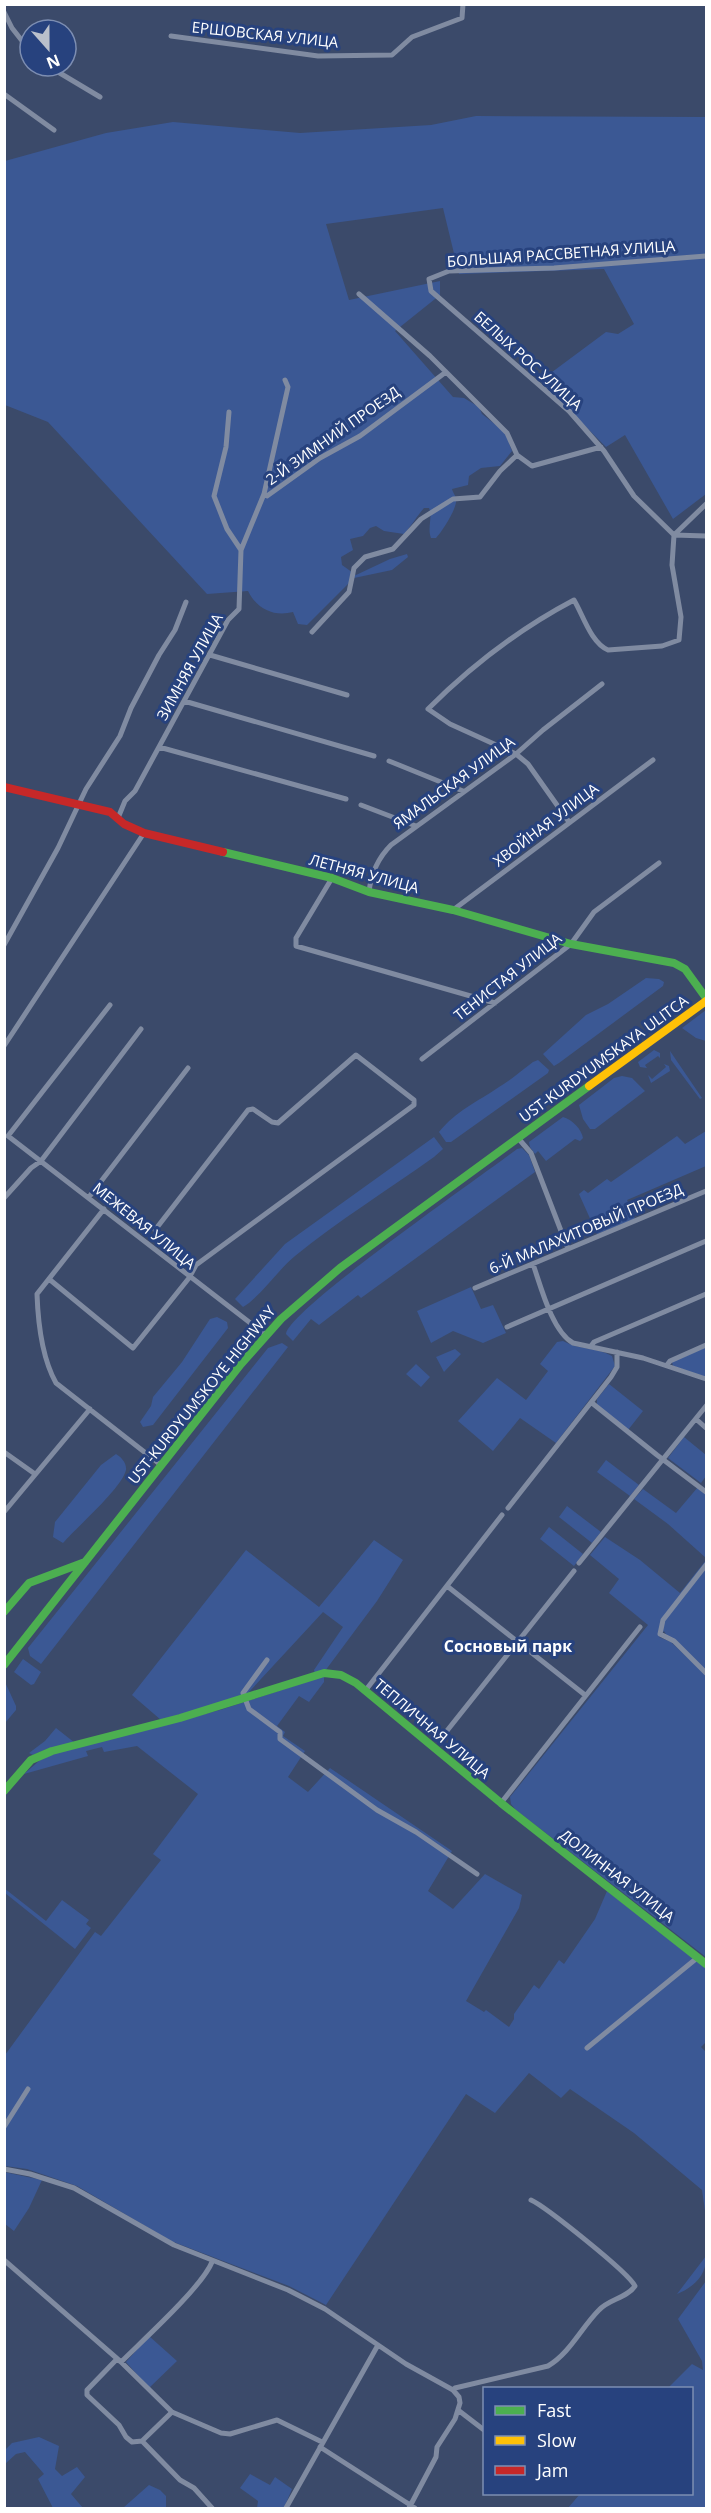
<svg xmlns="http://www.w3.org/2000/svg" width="711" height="2513" font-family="'Open Sans',sans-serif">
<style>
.green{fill:#3b5894}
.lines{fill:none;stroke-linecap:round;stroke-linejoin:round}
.street{stroke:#808ba1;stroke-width:5}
.fast{stroke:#4caf50;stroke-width:8}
.slow{stroke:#ffc107;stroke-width:8}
.jam{stroke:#c62828;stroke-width:8}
.labels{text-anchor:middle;stroke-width:6;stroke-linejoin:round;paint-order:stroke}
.street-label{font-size:15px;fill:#fff;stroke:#27427e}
.neighbourhood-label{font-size:16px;font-weight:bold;fill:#fff;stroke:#27427e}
</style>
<rect width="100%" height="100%" fill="#3b4a6a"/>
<path class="green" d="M476,116l230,1v377l-33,25 -48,-84 -19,12 -66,-66 66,-49 12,2 16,-10 -30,-55 -145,5 -16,-66 -117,16 23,76 91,-19v14l-45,36 58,66 11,1 15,9 3,7 23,18 7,19 -12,15 -19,2 -12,8 -1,9 -16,4c1,4 4,7 4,10 2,8 -14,33 -20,39h-5c-4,-10 2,-21 -2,-30h-5c-7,8 -12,17 -20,26l-20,-3 -8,-5 -6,2 -7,8 -13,3 3,11 -12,7 1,8 14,10 34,-16 17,-5 1,3 -16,13 -38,8 -47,47 -9,-1 -5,-12c-19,5 -36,-3 -45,-21l-41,3 -159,-172 -43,-17v-244l101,-28 67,-11 127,11 131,-8z
M646,978l13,1 5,3 -1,4 -104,77 -5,3 -11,-12 43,-39 22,-11z
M706,1010v31l-10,-3 -14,-10z
M654,1050l6,3v5l-2,-2 -13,9 2,3 -7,-1 -2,-5z
M670,1051l32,47 -2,1 -29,-39z
M538,1060l11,10 -1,3 -97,69h-5l-7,-10c17,-21 38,-30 60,-45 12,-7 23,-17 34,-25z
M664,1064l5,2 1,5 -19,12 -3,-8 4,4 14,-12z
M622,1076l10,2 13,13 -50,38h-5l-7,-10 -4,-14 35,-27z
M563,1117c9,2 19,13 20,21l-3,3 -5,-2 -29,22 -8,-10 -3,3 -5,-7 -1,-5z
M706,1131v35l-79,34 8,19 -38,15 -18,-40 5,-4 4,3 19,-14 4,3 66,-46 8,8z
M434,1137l9,12 -9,8c-46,33 -95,63 -139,99 -17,14 -36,42 -52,51l-8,-8 50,-55z
M522,1148l7,7 6,17 -174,126 -3,-3 -39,30 -8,-6 -18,22 -7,-7c2,-24 200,-161 231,-185z
M471,1287l10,22 12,-4 13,28 -23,10 -30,-12 -22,12 -14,-32z
M217,1317l10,5 1,6 -75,97 -10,2 -3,-5 11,-16 2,-9 29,-35 28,-43z
M563,1341c15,9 34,6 49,15l3,10 -59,77 -36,-25 -27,33 -35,-30 39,-43 29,22 22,-29 -8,-7 17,-22z
M282,1343l6,4 -247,317 -11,-8 -2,-8 240,-300z
M706,1347v30l-33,-11 -1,-4z
M455,1349l6,5 -17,18 -8,-15z
M416,1364l14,13 -9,10 -15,-13z
M609,1384l34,27 -15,19 -31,-24v-7z
M684,1437l22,18v21l-5,7 -33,-25z
M116,1454c5,3 11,9 10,16 -4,18 -49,57 -63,73l-10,-6 2,-15 46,-57z
M606,1460l33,25 -9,11 -33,-24z
M698,1487l8,8v63l-38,-34 -34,-25 9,-10 33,24z
M567,1506l34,26 -9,11 -33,-26z
M549,1527l34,27 -9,12 -34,-27z
M605,1537l35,23 40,33 26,-33v111l-39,-35 -3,-5 -5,6 12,5 35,33v282l-190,-147 -5,-6 -1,-7 138,-172 -39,-32 10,-14 -29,-24z
M374,1540l29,20 -26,41 -52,70 -10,3 -1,-4 29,-43 -20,-15 -74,80v3l-88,25 -29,-25 114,-145 73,57z
M23,1659l18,13 -7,12 -3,1 -17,-13z
M324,1676v6l-15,20 -10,-6 -22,30 8,6 -2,4 22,15 -17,26 20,15 22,-24 122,83 -24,40 25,18 32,-35 37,21 -3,13 -53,93 18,11 2,-2 23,17 5,-8v-5l20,-29 5,4 20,-29 5,4 31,-45 12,-28 99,76v75l-5,5 5,5v166l-4,-28 -68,-57 -64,-44 -9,9 -32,-25 -34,40 -29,-19 -140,211 -37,-19 -118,-45 -94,-55 -50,-17 -22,-3v-111l90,-123 6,4 60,-76 -8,-6 45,-60 -61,-48 -33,6 -2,-5 -16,4 2,5 -64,18 15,-13 13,-7 168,-44z
M5,1682l11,24v4l-11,13z
M56,1728l19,15 -28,6 -14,6 -4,-2 16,-12z
M4,1888l42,33 16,-21 27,20 -3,4 5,4 -16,21 -70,-56z
M4,2172l38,8 -13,28 -15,23 -9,-7z
M706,2256c1,19 -12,31 -29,38z
M706,2281v227h-138l12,-14h112v-106h-24l24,-24 11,6 -1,-9 -24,-42z
M149,2336l28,25 -28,27 -23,-26z
M39,2437l20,9 -4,23 7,7 15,-9 8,10 -14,17 12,14h-30l-15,-29 6,-5 -19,-22 -9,2 -11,10 1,-15 6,-6z
M250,2474l20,11 5,-8 17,12 -8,19h-27l1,-7 -18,-13z
M149,2485l11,5 6,6v12h-43z"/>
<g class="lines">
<path class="street" d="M4,12l8,16 18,23
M171,36l147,20 74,-1 20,-18 50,-19 1,-14
M48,66l52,31
M4,94l50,36
M706,256l-152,12 -105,3 -20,8 2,12 138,120 35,40 30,45 40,39 32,1
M359,294l71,62 77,77 10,22
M229,412l-3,35 -12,49 13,33 14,21
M264,494l3,2 53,-38 40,-22 86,-64
M312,632l37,-40 5,-24 11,-11 28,-8 28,-30 32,-20 27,-2 20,-26 17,-16 15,11 69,-19
M210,655l137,40
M184,701l190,55
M159,747l187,52
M389,761l74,30
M361,805l55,21
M118,818l7,-17 10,-10 93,-171 11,-11 2,-59 23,-56 24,-107 -3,-7
M569,822l-41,-58 -12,-10 -66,-30 -22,-15c44,-44 91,-80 146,-109 9,15 17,43 34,50l54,-4 17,-6 2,-23 -9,-52 2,-30 32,-31
M332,878l-36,60v8l199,57
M369,892c2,-18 9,-34 22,-47l125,-91 27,-24 59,-46
M453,910l200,-150
M4,945l54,-97 28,-59 34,-53 11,-28 28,-53 16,-25 11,-28
M110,1005l-102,131 258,199
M4,1046l140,-213
M356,1055l58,45v5l-218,160 -41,-35 93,-120 5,-1 19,13 6,1z
M422,1059l149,-115 23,-32 65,-49
M518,1138l13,15 37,96
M89,1197l99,-129
M4,1198l27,-30 10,-7 100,-132
M104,1209l-67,85c1,29 5,64 19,89l105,82
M533,1264c8,23 19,67 40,79l70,15 63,21
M49,1279l84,69 56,-70 7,-13
M475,1288l231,-97
M507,1327l199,-86
M591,1346l3,-4 112,-48
M667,1365l3,-4 36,-16
M592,1403l65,52 49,37
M696,1419l10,9
M4,1452l31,22
M508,1508l103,-131 6,-10v-15
M4,1512l86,-103
M579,1563l127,-157
M706,1565l-43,55 -3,14 14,7 32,32
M447,1586l138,109
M267,1660l-24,33 6,16 31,23v7l97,71 39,22 61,42
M365,1691l137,-176
M442,1737l132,-166
M501,1803l139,-176
M587,2048l110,-90
M4,2127l24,-38
M4,2169l26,5 44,14 100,57 114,45 37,19 81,55 47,26 6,7 1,6 -5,16 -18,28 -1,10 -27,51
M4,2260l117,102 51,50 49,21 9,1 47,-14 45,22
M117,2359l-30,31v5l32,30 7,12 6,5 10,-1 30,-29
M121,2362c21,-21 81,-75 91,-100
M453,2390l2,-2 93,-22c22,-13 33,-38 51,-56 10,-11 28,-12 36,-24 -7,-14 -89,-79 -104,-86
M458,2410l26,20
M142,2441l38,39 14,8 18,20
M320,2447l95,61
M286,2508l92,-163"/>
<path class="fast" d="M223,852l109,26 37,14 84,18 118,34 103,19 11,6 21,29
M4,1612l25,-29 56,-21
M4,1665l237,-301 40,-45 59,-51 249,-182
M4,1791l27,-31 21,-9 128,-33 144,-45 17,2 15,8 145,120 205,161"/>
<path class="slow" d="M589,1086l117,-85"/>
<path class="jam" d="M4,787l106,25 14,12 20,9 79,19"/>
</g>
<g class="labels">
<g class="street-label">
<text transform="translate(265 35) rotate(6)" y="5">ЕРШОВСКАЯ УЛИЦА</text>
<text transform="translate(561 254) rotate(-4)" y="5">БОЛЬШАЯ РАССВЕТНАЯ УЛИЦА</text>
<text transform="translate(528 361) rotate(42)" y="5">БЕЛЫХ РОС УЛИЦА</text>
<text transform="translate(333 436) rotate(-35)" y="5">2-Й ЗИМНИЙ ПРОЕЗД</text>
<text transform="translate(190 667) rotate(-61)" y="5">ЗИМНЯЯ УЛИЦА</text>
<text transform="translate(454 783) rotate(-36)" y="5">ЯМАЛЬСКАЯ УЛИЦА</text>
<text transform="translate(546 825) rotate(-37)" y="5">ХВОЙНАЯ УЛИЦА</text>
<text transform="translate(364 874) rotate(15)" y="5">ЛЕТНЯЯ УЛИЦА</text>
<text transform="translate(508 977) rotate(-38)" y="5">ТЕНИСТАЯ УЛИЦА</text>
<text transform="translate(604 1059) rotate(-36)" y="5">UST-KURDYUMSKAYA ULITCA</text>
<text transform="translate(144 1226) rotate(39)" y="5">МЕЖЕВАЯ УЛИЦА</text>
<text transform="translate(586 1229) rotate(-23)" y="5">6-Й МАЛАХИТОВЫЙ ПРОЕЗД</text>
<text transform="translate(202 1395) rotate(-51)" y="5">UST-KURDYUMSKOYE HIGHWAY</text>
<text transform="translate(432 1729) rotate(40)" y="5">ТЕПЛИЧНАЯ УЛИЦА</text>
<text transform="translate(617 1876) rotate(38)" y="5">ДОЛИННАЯ УЛИЦА</text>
</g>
<g class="neighbourhood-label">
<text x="508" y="1652">Сосновый парк</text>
</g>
</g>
<rect width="711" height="2513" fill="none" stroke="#ffffff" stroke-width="12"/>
<rect x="483" y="2387" width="210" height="108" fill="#27427e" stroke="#7d8eb2" stroke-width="1.5"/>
<rect x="495" y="2406" width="30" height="9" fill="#4caf50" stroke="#7d8eb2" stroke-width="1.5"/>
<text x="537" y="2417" font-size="18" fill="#ffffff">Fast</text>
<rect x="495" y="2436" width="30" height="9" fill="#ffc107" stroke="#7d8eb2" stroke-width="1.5"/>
<text x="537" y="2447" font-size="18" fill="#ffffff">Slow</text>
<rect x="495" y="2466" width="30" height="9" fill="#c62828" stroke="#7d8eb2" stroke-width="1.5"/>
<text x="537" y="2477" font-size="18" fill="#ffffff">Jam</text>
<g transform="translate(48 48) rotate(159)"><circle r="28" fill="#27427e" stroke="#7d8eb2" stroke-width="1.5"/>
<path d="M0-4.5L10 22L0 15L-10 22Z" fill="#bac0cb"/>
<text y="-9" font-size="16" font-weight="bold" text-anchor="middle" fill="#ffffff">N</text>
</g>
</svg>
